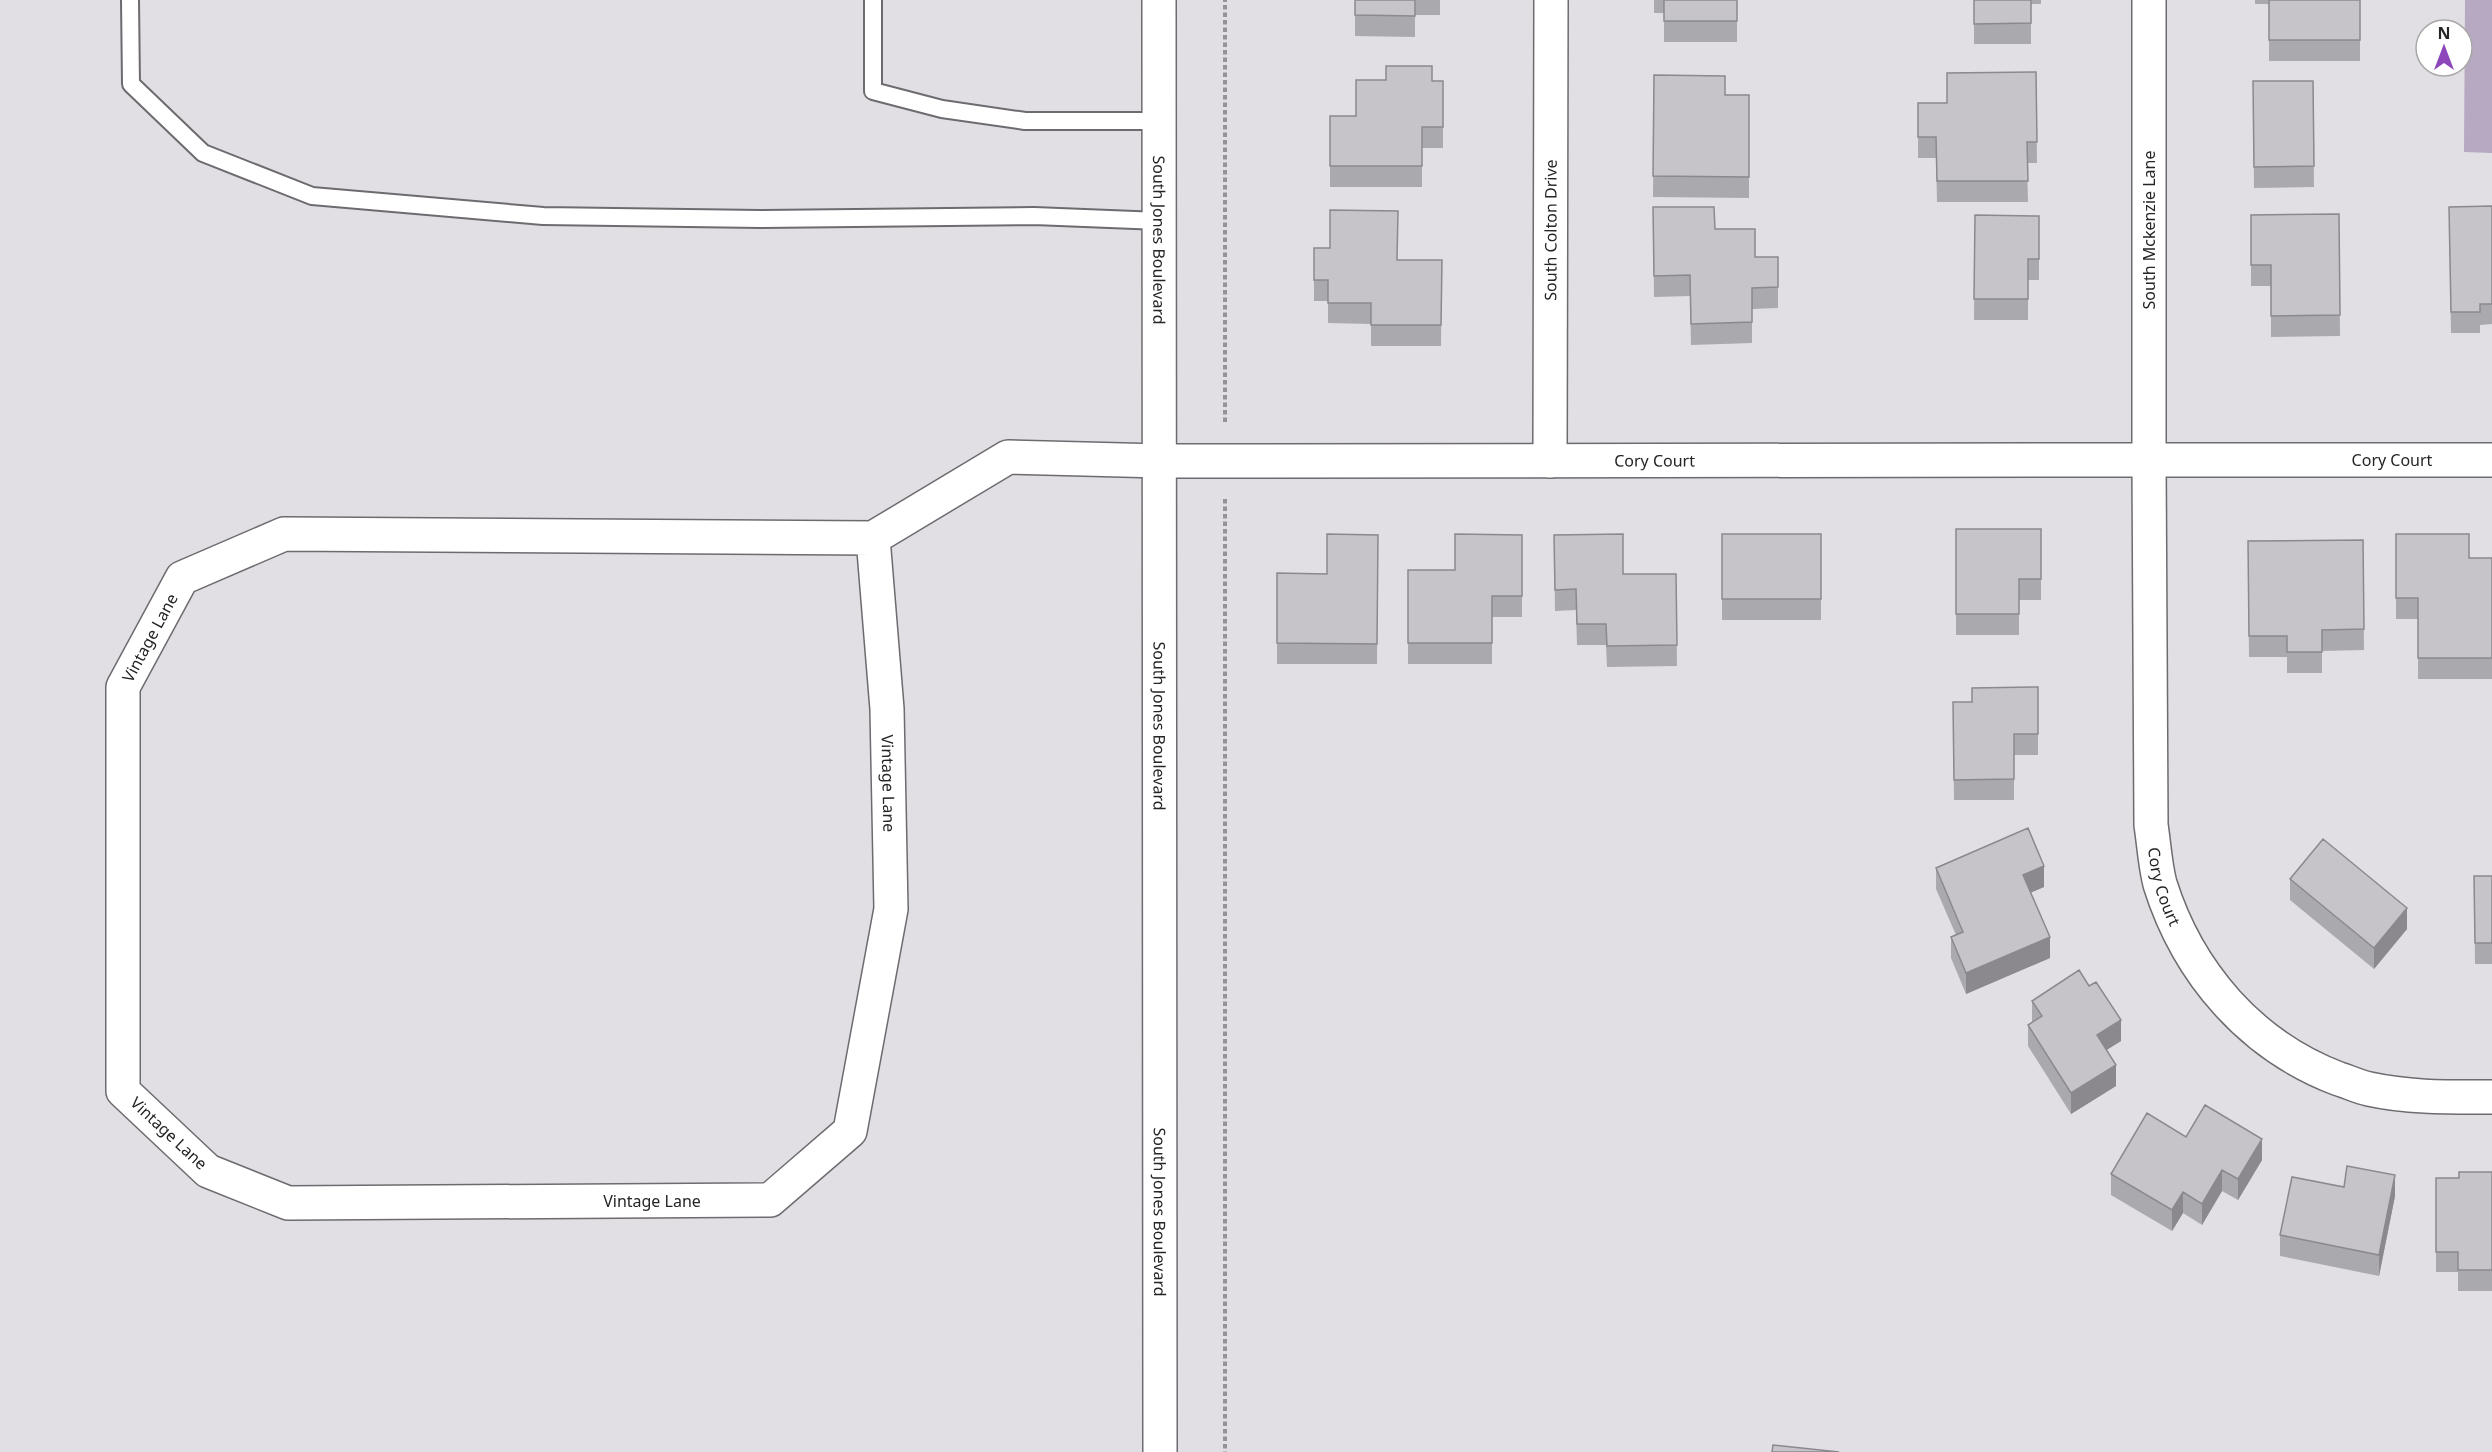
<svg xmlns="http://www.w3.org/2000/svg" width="2492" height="1452" font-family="'Noto Sans',sans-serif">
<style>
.green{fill:#b6a9c1}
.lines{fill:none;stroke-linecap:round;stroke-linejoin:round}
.service-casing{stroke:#6d6b6f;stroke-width:20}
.minor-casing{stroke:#6d6b6f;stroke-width:36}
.tertiary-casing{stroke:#6d6b6f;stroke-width:36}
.path{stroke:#959396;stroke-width:4;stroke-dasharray:4.5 3;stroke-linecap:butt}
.service{stroke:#fff;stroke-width:16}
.minor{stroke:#fff;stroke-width:33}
.tertiary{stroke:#fff;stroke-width:33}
.wall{fill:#aaa9ad}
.shaded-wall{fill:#8b898d}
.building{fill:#c6c4c9;stroke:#8b898d;stroke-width:1.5}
.labels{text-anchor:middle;stroke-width:4.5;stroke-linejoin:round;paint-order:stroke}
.street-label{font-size:16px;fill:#252426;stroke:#fff}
</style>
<rect width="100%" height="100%" fill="#e2dfe4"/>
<path class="green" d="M2465,0h27v153l-28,-1z"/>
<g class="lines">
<g class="service-casing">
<path id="service" d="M130,0l1,84 72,69 109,43 231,20 217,3 274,-3 126,5
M873,0v91l69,18 83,12h135"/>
</g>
<g class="minor-casing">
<g id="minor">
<path id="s1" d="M2492,460h-343l2,365c3,19 4,40 9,59 28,89 91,162 179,195 10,3 20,8 30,10 41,9 81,8 123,8"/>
<path id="s2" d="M1550,461l1,-461"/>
<path id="s3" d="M873,538l14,171 4,200 -41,222 -80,69 -482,3 -80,-32 -85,-80v-404l59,-109 102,-44 589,4 135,-81 153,4 988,-1v-460"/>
</g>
</g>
<g class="tertiary-casing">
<g id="tertiary">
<path id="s4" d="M1159,0l1,1452"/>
</g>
</g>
<path class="path" d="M1225,422v-422
M1225,499v953"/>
<use href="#service" class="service"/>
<use href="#minor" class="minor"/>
<use href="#tertiary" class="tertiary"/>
</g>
<path class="wall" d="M1355,0h85v15h-25v22l-60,-1z
M1654,0h83v42h-73v-29h-10z
M1974,0h67v4h-10v40h-57z
M2255,0h105v61h-91v-57h-14z
M2036,72l1,91h-10l1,39h-91l-1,-44h-18v-55h29z
M1654,75l71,20h24v103l-96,-1z
M1443,81v67h-21v39h-92v-71h26z
M2253,81h60l1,106 -60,1z
M2492,206v118l-12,1v8h-29l-2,-126z
M1653,207l62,22 40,28h23v51l-26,1v34l-61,2 -1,-49 -36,1z
M2339,214l1,122 -69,1v-51h-20v-71z
M1975,215l64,1v64h-11v40h-54z
M1314,248l83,12h45l-1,86h-70v-22l-43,-1v-22h-14z
M1956,529h85v71h-22v35h-63z
M1722,534h99v86h-99z
M2396,534l73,24h23v121h-74v-60h-22z
M1378,535l-1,129h-100v-91l50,1z
M1522,535v82h-30v47h-84v-94h47z
M1554,535l69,39h53l1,92 -70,1 -1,-22h-29l-1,-35 -21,1z
M2363,540l1,110 -42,1v22h-35v-16h-38l-1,-116z
M2038,687v68h-24v45h-60l-1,-98h19z
M1936,868l108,19 -13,5 19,66 -84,36 -15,-36v-21l5,-2 -20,-46z
M2474,876h18v88h-17z
M2290,879l117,50 -33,40 -84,-69z
M2032,1001l89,40 -15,9 10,36 -45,28 -43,-68v-21l4,-3z
M2186,1137l76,23 -24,40 -16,-9 -20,34 -19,-12 -11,18 -61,-36v-21z
M2492,1172v119h-34v-19h-22v-94h23z
M2395,1196l-16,80 -99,-20v-21z"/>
<path class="shaded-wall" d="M2044,866v21l-21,9v-21z
M2407,908v21l-33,40v-21z
M2050,937v21l-84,36v-21z
M2121,1020v21l-24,15v-21z
M2116,1065v21l-45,28v-21z
M2262,1139v21l-24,40v-21z
M2222,1170v21l-20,34v-21z
M2395,1175v21l-16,80v-21z
M2183,1192v21l-11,18v-21z"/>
<path class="building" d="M1355,0h60v16l-60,-1z
M1664,0h73v21h-73z
M1974,0h57v23l-57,1z
M2269,0h91v40h-91z
M1386,66h46v15h11v46h-21v39h-92v-50h26v-36h30z
M2036,72l1,70h-10l1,39h-91l-1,-44h-18v-34h29v-30z
M1654,75l71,1v19h24v82l-96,-1z
M2253,81h60l1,85 -60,1z
M2492,206v98h-12v8h-29l-2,-105z
M1653,207h61l1,22h40v28h23v30l-26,1v34l-61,2 -1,-49 -36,1z
M1330,210l68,1 -1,49h45l-1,65h-70v-22h-43v-23h-14v-32h16z
M2339,214l1,101 -69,1v-51h-20v-50z
M1975,215l64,1v43h-11v40h-54z
M1956,529h85v50h-22v35h-63z
M1327,534l51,1 -1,109 -100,-1v-70l50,1z
M1455,534l67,1v61h-30v47h-84v-73h47z
M1623,534v40h53l1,71 -70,1 -1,-22h-29l-1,-35 -21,1 -1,-55z
M1722,534h99v65h-99z
M2396,534h73v24h23v100h-74v-60h-22z
M2363,540l1,89 -42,1v22h-35v-16h-38l-1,-95z
M2038,687v47h-24v45l-60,1 -1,-78h19v-14z
M2028,828l16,38 -21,9 27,62 -84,36 -15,-36 12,-5 -27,-64z
M2323,839l84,69 -33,40 -84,-69z
M2474,876h18v67h-17z
M2079,970l10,16 7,-4 25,38 -24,15 19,30 -45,28 -43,-68 14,-9 -10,-15z
M2205,1105l57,34 -24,40 -16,-9 -20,34 -19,-12 -11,18 -61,-36 36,-61 39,24z
M2347,1166l48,9 -16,80 -99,-20 12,-58 52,10z
M2459,1172h33v98h-34v-18h-22v-74h23z
M1773,1445l66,7h-67z"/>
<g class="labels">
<g class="street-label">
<text dy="6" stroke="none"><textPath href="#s2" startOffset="231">South Colton Drive</textPath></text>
<text transform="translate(2149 230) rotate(-90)" y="6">South Mckenzie Lane</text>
<text dy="6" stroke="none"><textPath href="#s4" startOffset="240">South Jones Boulevard</textPath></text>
<text x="2392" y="466">Cory Court</text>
<text dy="6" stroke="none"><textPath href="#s3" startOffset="3420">Cory Court</textPath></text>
<text dy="6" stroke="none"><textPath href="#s3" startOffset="1848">Vintage Lane</textPath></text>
<text dy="6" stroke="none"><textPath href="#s4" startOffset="726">South Jones Boulevard</textPath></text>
<text dy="6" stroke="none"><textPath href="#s3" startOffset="246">Vintage Lane</textPath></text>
<text dy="6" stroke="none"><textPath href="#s1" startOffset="771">Cory Court</textPath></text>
<text transform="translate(169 1133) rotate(43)" y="6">Vintage Lane</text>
<text x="652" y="1207">Vintage Lane</text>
<text dy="6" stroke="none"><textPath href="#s4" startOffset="1212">South Jones Boulevard</textPath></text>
</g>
</g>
<g transform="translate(2444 48)"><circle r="28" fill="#ffffff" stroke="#a8a7a8" stroke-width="1.5"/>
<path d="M0-4.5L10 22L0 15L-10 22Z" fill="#8d47bb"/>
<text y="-9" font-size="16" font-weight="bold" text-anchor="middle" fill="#252426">N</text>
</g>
</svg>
